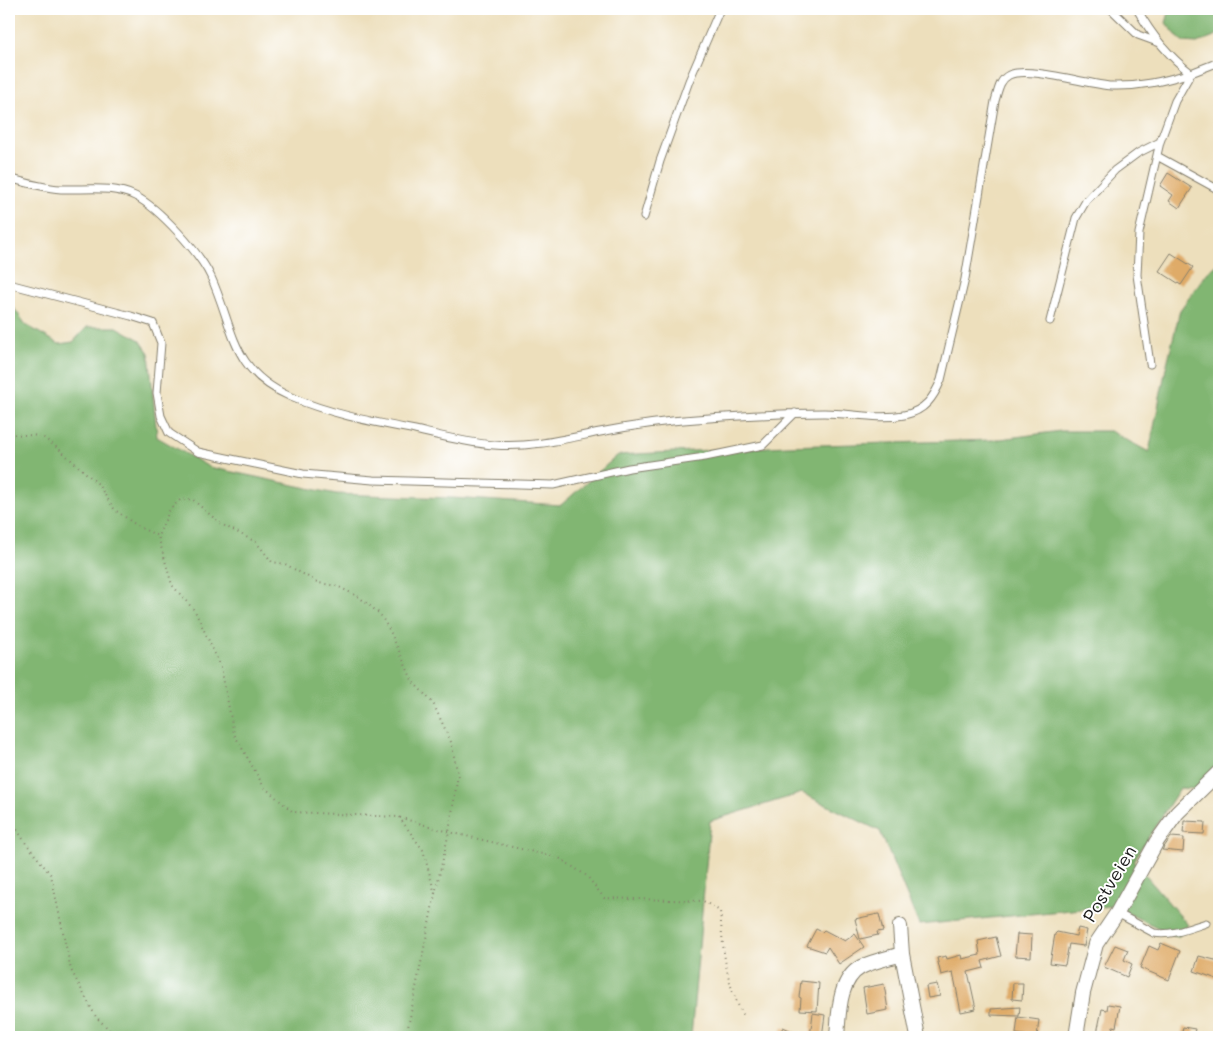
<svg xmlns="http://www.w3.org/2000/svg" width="1228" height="1046" font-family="Mali,sans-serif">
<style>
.forest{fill:#81b672;stroke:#4e6947}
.building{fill:#dfab68}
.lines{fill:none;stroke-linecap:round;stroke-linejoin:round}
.service-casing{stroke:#847e6c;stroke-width:9}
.minor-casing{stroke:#847e6c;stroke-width:16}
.path{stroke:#847e6c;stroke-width:2;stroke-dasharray:1 4;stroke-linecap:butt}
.service{stroke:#fff;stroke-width:7}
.minor{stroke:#fff;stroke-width:14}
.labels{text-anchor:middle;stroke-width:4;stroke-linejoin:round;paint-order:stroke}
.street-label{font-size:18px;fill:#1c1c1c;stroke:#fff}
</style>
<rect width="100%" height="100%" fill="#fff"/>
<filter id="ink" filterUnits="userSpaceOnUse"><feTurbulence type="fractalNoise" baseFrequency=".02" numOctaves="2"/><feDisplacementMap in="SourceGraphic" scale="10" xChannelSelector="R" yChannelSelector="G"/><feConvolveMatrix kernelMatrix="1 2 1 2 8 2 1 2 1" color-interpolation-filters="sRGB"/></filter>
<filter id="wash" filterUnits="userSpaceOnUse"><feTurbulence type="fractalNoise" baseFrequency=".0096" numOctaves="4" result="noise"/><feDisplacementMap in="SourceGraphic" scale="20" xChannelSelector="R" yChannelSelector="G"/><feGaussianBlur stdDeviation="1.12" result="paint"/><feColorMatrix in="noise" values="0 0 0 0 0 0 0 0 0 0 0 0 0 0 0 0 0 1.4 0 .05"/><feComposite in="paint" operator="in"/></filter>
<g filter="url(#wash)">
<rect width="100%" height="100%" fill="#eddfbc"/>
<path class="forest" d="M1170,9h49v25l-22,9 -15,-1 -16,-19z
M1219,263v504l-21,22 -18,-1 -47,73 55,64 -10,12 -66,-31 -193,19 -39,-94 -78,-38 -92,28 -19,216h-682v-736l17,24 33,19 14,-2 14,-15h30l23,13 9,13 8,84 52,30 127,27 115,4 110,7 57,-50 169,-9 206,-6 68,-9h49l39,21 17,-84 14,-58 27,-37z"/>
<g id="blocks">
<path class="building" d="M1168,173l24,15 -13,20 -10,-7 4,-6 -13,-9z
M1171,253l22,14 -12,18 -22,-14z
M1184,821l21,1 -1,12 -21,-1z
M1171,837l13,1 -1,14 -21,-2z
M878,914h1l4,17 -6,1 1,3 -18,4 -5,-20z
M1078,928l9,2 -3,16 -15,-2 -4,21 -15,-2 5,-29 2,-2 19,4z
M816,929l6,3 2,-2 21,11 10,-7 9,13 -25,17 -11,-17 -3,5 -18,-6z
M1017,934l15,1 -1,22 -16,-1z
M996,937l5,19 -19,5 2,7 -16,4 8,37 -15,3 -8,-40 -12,3 -4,-17 9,-2 1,3 14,-4 1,4 18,-4 -2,-14z
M1161,943l19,8 -11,29 -29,-12 9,-22 9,4z
M1115,945l13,5 -4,10 8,4 -5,13 -23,-10z
M1199,956l20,5v11l-2,7 -23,-8z
M801,981l18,2 -2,28 -17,-1 1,-12 -2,-1z
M1013,983h10l-1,17 -10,-1z
M884,984l4,26 -21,4 -4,-26z
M937,984l3,12 -12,2 -2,-12z
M1108,1004l12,2 -4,21 -3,-1 -2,10 -14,-3 5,-24 5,1z
M1020,1007l-1,9 -28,-1v-6z
M813,1013l12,2 -3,22h-12z
M1018,1017l21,3 -2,17 -21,-3z
M783,1027l22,10h-27z
M1183,1027l12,2 -2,8h-12z"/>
</g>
</g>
<g filter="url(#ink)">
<use href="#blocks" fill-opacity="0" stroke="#847e6c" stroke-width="1"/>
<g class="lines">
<g class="service-casing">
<path id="service" d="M1111,9l27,26 22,8
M1137,9c14,25 31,47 54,64l28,-11
M1157,156l62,34
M9,178c17,5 35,10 52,11 25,1 51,-4 74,7 24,12 65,57 76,81 24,53 19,93 80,120 39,17 83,25 124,33 26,6 53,13 79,15 37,3 71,-6 106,-13 31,-6 64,-11 96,-13 42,-3 86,-6 128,-6 26,0 55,7 80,2 21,-4 30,-18 37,-35l24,-101 30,-178c3,-9 4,-21 14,-26 19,-9 78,9 102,11 29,1 53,-5 80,-13
M644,217l16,-56 29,-80 31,-72
M9,284l122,32 22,7 8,20 -4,50 4,23 8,17 29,19 105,22 70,6 180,5 76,-17 76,-11 58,-12 32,-32
M1050,321l26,-103 10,-17 29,-31 23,-17 22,-11
M1150,364l-13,-89 2,-42 21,-91 15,-41 16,-28
M1117,913l37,20c18,3 36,-5 52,-10"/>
</g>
<g class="minor-casing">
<path id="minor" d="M900,926l2,28 16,83
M837,1037c2,-23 1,-57 24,-70 12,-6 28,-9 41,-13
M1076,1037l7,-44 13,-49 21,-31 40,-72 20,-28 42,-41"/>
</g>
<path class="path" d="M9,434l32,2 18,13 38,34 18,27 24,17 19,9
M9,817l16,25 26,33 20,95 25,47 19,18 10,2
M399,817l24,33 12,44 -29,143
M435,894l14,-62 9,-57 -7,-33 -18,-39 -20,-21 -23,-51 -10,-17 -21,-17 -22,-11 -18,-3 -34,-19 -13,-2 -16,-20 -35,-18 -29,-25 -12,1 -10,9 -12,27 14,49 23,26 26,56 13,67 30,53 29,25 105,5 51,15 110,26 28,18 17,22 99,3 17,10c3,36 5,73 24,105"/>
<use href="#service" class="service"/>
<use href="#minor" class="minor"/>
</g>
</g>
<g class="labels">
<g class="street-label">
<text transform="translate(1110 884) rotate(-59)" y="6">Postveien</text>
</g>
</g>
<rect width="1228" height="1046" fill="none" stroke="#fff" stroke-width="30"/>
</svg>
